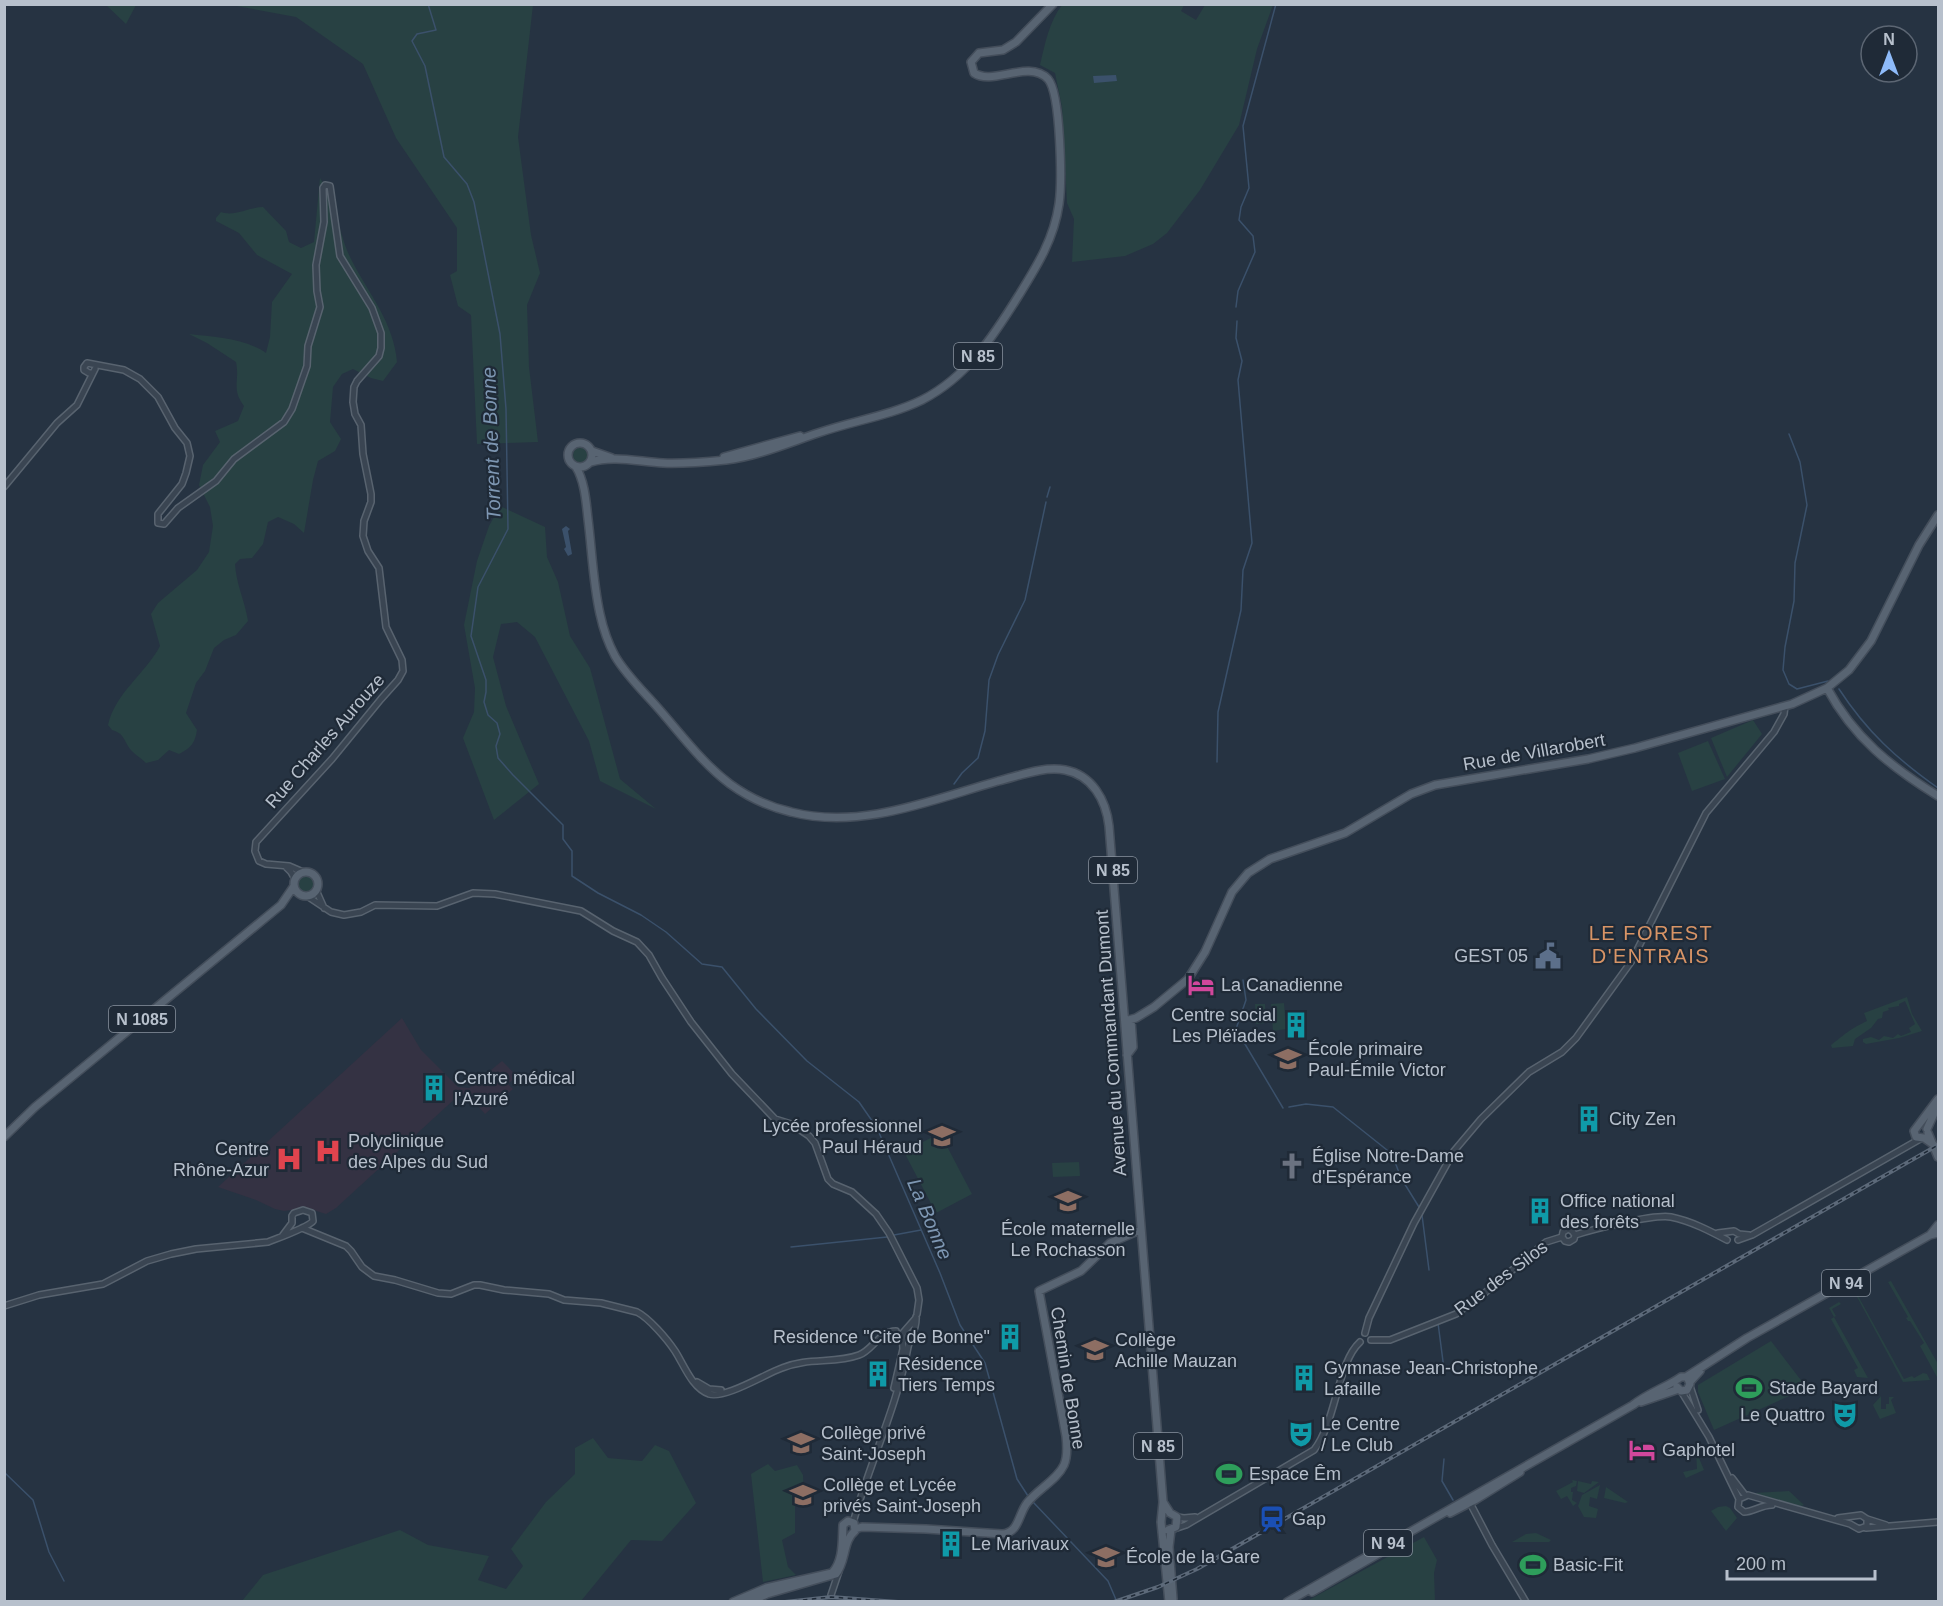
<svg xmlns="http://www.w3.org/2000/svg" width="1943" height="1606" font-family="Arial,sans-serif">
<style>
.medical{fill:#343243}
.green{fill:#284143}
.water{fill:#3b516b}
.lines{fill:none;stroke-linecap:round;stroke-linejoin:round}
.stream{stroke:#3b516b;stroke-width:1.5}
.minor-casing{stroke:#58636f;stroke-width:8}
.major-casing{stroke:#444e5b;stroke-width:10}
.minor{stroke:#3a4552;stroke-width:5}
.major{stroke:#586472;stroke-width:7}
.rail-casing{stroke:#5c6979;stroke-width:4}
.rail{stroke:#1f2a37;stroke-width:1.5;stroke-dasharray:4.5;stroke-linecap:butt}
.labels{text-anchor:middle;stroke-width:4.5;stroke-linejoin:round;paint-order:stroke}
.shield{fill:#1f2a37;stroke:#89939f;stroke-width:1.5}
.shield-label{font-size:16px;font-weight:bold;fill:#b7c0cc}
.street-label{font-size:18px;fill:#b7c0cc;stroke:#1f2a37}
.poi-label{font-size:18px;fill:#b7c0cc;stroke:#1f2a37;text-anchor:start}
.water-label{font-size:20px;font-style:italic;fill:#7e97b3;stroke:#1f2a37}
.neighbourhood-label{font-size:20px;letter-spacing:1.5px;fill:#d89466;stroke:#1f2a37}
</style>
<rect width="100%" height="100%" fill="#263342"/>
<path class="medical" d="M402,1018l19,32 37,37 11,1 33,-27 15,15 -9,8 5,5 -28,25 -16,-18 -10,-1 -123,113 -10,6 -19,-6 -23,3 -9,-2 -19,-9 -38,-13z"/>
<path class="green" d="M106,5h30l-10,19z
M231,5h302l-15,132 13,98 9,38 -13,32 2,62 9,75 -61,2 -6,-129 -13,-9 -8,-31 7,-4v-43l-61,-90 -33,-74 -67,-47z
M1062,5h122l-3,6 15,9 9,-15h68l-16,44 -18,76 -39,65 -33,43 -14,11 -28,12 -53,6 2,-43 -7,-16 -5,-96 -7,-34 -15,-8c5,-21 9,-43 22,-60z
M320,178c17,25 18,56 32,83 17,33 42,62 45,101l-14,19 -12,-3 -18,-9 -11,5 -9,13 -3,35 11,17 -6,12 -17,10 -5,19 -9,53 -10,-9 -16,-7 -10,5 -5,22 -11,14 -12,1 -5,5c1,20 10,37 13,57l-12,14 -12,5 -10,8 -9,23 -9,12 -10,30 11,17c-2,13 -6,18 -18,24l-10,-4 -11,10 -12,3c-5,-5 -15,-11 -18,-17 -5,-8 -5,-13 -16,-16l-4,-5c7,-32 38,-52 52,-79l-9,-32 7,-11 39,-33 12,-18 4,-26 -3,-19 -11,-22 4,-20 17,-23 -5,-11 23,-10 6,-15c-13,-17 -4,-25 -8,-44l-29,-19 -18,-9c25,3 56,4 77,19l4,-16 2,-35 20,-28 -35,-19 -18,-22 -23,-12v-3l5,-6c14,5 28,-5 42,-5l23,24 3,11 12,6 13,-6z
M573 455a8 8 0 1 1 16 0a8 8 0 1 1-16 0Z
M500,506l45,21 2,30 11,25 12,54 20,32 30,111 36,30 -56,-28 -11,-40 -54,-104 -18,-15 -16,2 -8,33 13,49 33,78 -45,36 -31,-82 11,-26 1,-24 -11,-63 13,-64 12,-35z
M1753,720l9,14 -35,43 -16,-39z
M1708,741l17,38 -33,12 -14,-38z
M298 884a9 9 0 1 1 18 0a9 9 0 1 1-18 0Z
M1907,997l5,17 10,17 -23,7 -33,6 -3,-2v-3l8,-2 8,3 5,-4 9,2 5,-4 3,2 10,-4 -2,-4 6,-4 -10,-23 -6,3v2l-11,2 1,2 -6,2 -1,6 -4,1 -7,9 -16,11 -2,7 -21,2 -1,-3c14,-11 19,-16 36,-24l-3,-8z
M1284,1003l2,26 -13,2 -2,-27z
M1255,1004h10l1,19 -10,1z
M940,1133l32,61 -36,19 -32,-61z
M1079,1162l1,14 -27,1 -1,-14z
M1891,1281l47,83v15l-18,-33 4,-3 -14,-22h-2l-2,-3 2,-1 -20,-35z
M1857,1294l47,85 8,-3 2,2 9,-5 4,1 3,6 -27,2 -47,-87z
M1839,1302l2,2 -9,5 4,7 -2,1 34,61 -11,-1 -3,-7 4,-2 -27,-49 3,-2 -5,-9z
M1771,1341l36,47 -93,42 -16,-38v-7z
M1881,1396v13h5v-5h3v-7h5l-3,3 5,13 -16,6 -7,-14z
M593,1438l15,20 34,3 13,-16 14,6 27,52 -34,38 -31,-1 -50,61h-339l21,-26 137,-45 28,15 61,11 -11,24 28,9 17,-23 -12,-17 35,-47 29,-28v-26z
M1696,1451l8,19 -18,8 -3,-6 14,-3z
M768,1464l7,7 22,-6 6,10 1,21 -9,4v33l-13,7 6,27 8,8 -33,7 -12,-108z
M1572,1480l5,1 -1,5 -5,2v4h2l-1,8 5,3 -4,3 -6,-10 -6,3 -5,-8 17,-9z
M1578,1481l13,3 1,-3 7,1 -15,11 -7,-2z
M1600,1485l-3,14 -7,-2 -1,9 9,3 -2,9 -12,-1 -6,-11 4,-11z
M1606,1487l22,15 -3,1 -21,-5z
M1789,1491l15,14 -3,1 -47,-13z
M1726,1506l4,2 7,10 -11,13 -15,-20 7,-4z
M1536,1533l15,7 -2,2h-37l14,-8z
M1424,1537l13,23 -3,13 1,28h-128z"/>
<path class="water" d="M1116,75l1,6 -23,2 -1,-7z
M566,526l4,3 -2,2 4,23 -4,2 -4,-7 2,-2 -4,-18z"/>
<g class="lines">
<path class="stream" d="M428,4l8,26 -19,4 -5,7 13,25 19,91 23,27 7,18 26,132 6,75 2,120 -30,58 -7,49 15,44v12l-2,10 4,13 9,8 3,11 -4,12 2,12 15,17 50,50v14l9,12v25l26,17 43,22 25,17 36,32 20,3 34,42 51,52 52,41 18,26 63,145 20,52 25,38 32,116 11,17
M1236,307l2,-16 17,-39 -2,-16 -14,-16 2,-13 8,-19 -6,-62 33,-122
M1789,434l11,28 7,43 -12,58 -1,38 -9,46 -2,23 6,14 8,5 31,-8
M1047,497l3,-10
M1839,689c28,43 58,70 99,99
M1217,762l1,-50 23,-102 2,-40 9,-27 -14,-163 4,-19 -6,-23 1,-17
M954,784l8,-11 16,-15 7,-27 4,-51 9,-25 27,-55 21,-98
M1243,980l3,20 -10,29 47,79
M1289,1107l17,-3 27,3 59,47 9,24 18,29
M1422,1215l7,55
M894,1235l27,-5
M791,1247l96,-10
M1438,1323l6,46
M1444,1459l-2,22 11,19
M4,1472l29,28 16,52 15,29
M1033,1502l75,79 9,21"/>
<g class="minor-casing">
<path id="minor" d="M92,373h-3l-5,-3v-3l3,-4 37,7 16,9 18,18 17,31 12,15 3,13 -4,17 -4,11 -24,30v9l6,1 14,-16 38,-27 18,-22 50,-37 8,-13 15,-43 1,-20 12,-39 -3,-16 -1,-26 8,-43 -1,-34 2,-3 5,1 10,70 32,52 9,25v15l-2,8 -22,25 -3,6 -1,15 2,12 6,11 2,29 8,40v8l-7,19 -1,15 5,15 11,17 7,59 16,33 1,11 -5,9 -17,19 -49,60 -76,83 -1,9 4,10 7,3 23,2 14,6
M4,487l53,-64 20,-18 18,-36
M285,866l6,6 4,7
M316,890l8,18
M307,896l24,16 13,3 17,-3 14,-7 62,1 36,-13 22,1 86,17 32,20 24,11 12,13 13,23 29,44 41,52 43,45 16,5 18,12 6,7 13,36 5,5 19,8 24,22 13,19 28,55 2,12 -2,14
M302,1228l44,18 5,5 11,16 12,9 21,4 43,13 13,1 23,-9h6l24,5 45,4 15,6 37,3 36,9c12,6 30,27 38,39 9,14 17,37 34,43 16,5 56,-20 73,-26 26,-11 53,-4 77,-13 14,-5 20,-24 37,-24
M1718,1233l16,-2 5,3 10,1
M1575,1235c19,-6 79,-21 96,-18 20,4 39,14 56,23
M1562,1237l1,-5 5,-3 4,2 3,4
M1562,1237l3,4 4,1 5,-3 1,-4
M1738,1240l14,-5 168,-96
M4,1306l35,-11 64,-11 44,-23 24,-7 25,-5 72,-7c10,-4 41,-15 45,-21l-1,-8 -9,-3 -9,3 -2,3v7l-9,12
M1365,1333l4,-15 45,-95 40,-72 27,-32 48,-47 33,-20 14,-14 55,-76 75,-149 68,-81 10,-18 1,-8
M1371,1340h19l66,-26 25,-18 65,-54 16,-5
M697,1382l12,7 12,1
M1690,1386l8,24
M894,1388l9,-39 -1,-15 14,-16
M1681,1391l28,46 30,62
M1732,1478l13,17
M1739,1499l9,-4 102,29 9,5 8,-3v-7
M1739,1499l-1,8 6,5c9,0 17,-7 28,-7
M1469,1501l23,44 34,57
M1177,1517l7,1 11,-1
M1838,1518l23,-3 6,4 19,6
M853,1523c16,-59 44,-115 55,-176 2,-10 9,-17 8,-30
M1866,1528l72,-6
M1174,1529l12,-4 128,-75c23,-30 23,-87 46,-108
M831,1595l8,-24"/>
</g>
<g class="major-casing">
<path id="major" d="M568 455a12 12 0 1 1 24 0a12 12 0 1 1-24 0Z
M592,451l20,7
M724,457l76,-21
M591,462c22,-7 49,0 72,1 21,1 42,-1 63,-3 32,-4 62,-17 92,-27 34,-12 71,-17 104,-33 45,-23 71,-63 97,-105 18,-29 35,-56 40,-91 3,-21 2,-110 -11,-125 -20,-20 -55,7 -74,-6l-3,-11 8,-9 24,-3 13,-8 37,-38
M576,467c9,15 10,35 12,52 4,32 5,64 12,95 3,14 8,29 15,42 11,19 29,36 43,52 23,26 44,55 72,76 18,13 39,23 61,28 70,18 140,-12 207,-31 21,-5 45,-15 67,-11 27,5 41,30 44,56l54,676 -2,20 8,80
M1827,688c27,50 64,79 111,108
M294 884a12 12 0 1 1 24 0a12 12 0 1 1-24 0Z
M1125,1021l11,-3 18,-11 34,-28 17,-27 27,-60 16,-19 22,-14 75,-26 66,-39 24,-9 153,-26 47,-11 157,-44 35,-16 22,-18 22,-29 48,-96 19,-30
M1127,1055l6,-8 -2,-27
M1927,1129l10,-22
M1928,1133l10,24
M4,1137l31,-30 246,-202 13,-19
M1934,1145l-10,-7 -8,-1 -2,-6 24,-32
M1930,1235l8,-10
M1690,1382l10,-11
M1677,1387l4,4 6,-1 3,-6 -2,-5
M1641,1402l38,-13
M1163,1502l7,11 7,4 -1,10 -8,3
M1450,1513l25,-13 45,-28
M855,1529l7,-2 64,2 76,5c17,-1 16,-19 25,-31 11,-14 30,-23 37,-38 4,-9 3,-20 2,-29l-27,-145 42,-20 29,-28 30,-13
M1171,1530l-2,17 4,52
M1312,1592l94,-54
M733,1602l33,-14 66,-15c12,-12 10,-34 11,-48l5,-4 6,2 1,8c-12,9 -9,31 -19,43l-69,20 -18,8
M1287,1602l346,-197c15,-12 34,-18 48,-28h5l61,-39 183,-103 8,-2"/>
</g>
<use href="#minor" class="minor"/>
<use href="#major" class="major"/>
<g class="rail-casing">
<path id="rail" d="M785,1602l46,-5 67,5
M1114,1602l44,-15 39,-18 741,-424"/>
</g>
<use href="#rail" class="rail"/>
</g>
<defs>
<g id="civic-bare" transform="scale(2.07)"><path d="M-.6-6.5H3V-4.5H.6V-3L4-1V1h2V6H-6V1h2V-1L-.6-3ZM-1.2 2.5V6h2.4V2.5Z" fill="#5c6f8a" stroke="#1f2a37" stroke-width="2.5" paint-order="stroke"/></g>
<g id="hotel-bare" transform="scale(2.07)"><path d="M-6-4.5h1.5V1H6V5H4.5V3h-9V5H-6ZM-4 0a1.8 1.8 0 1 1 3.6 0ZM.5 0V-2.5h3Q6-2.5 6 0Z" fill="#d1479c" stroke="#1f2a37" stroke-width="2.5" paint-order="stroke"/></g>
<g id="building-bare" transform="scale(2.07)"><path d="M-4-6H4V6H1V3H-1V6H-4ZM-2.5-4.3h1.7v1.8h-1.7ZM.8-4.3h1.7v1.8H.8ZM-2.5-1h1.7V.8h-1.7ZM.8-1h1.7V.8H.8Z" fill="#0f9aa8" stroke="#1f2a37" stroke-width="2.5" paint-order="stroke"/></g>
<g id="school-bare" transform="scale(2.07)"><path d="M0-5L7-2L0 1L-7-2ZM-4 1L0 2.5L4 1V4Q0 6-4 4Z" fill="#8d6e63" stroke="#1f2a37" stroke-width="2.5" paint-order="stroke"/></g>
<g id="hospital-bare" transform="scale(2.07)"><path d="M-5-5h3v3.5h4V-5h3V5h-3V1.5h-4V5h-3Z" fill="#e0444e" stroke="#1f2a37" stroke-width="2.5" paint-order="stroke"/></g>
<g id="church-bare" transform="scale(2.07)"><path d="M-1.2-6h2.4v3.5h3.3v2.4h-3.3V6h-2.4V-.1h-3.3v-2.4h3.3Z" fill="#6b7280" stroke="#1f2a37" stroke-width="2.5" paint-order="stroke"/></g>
<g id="stadium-bare" transform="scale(2.07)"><path d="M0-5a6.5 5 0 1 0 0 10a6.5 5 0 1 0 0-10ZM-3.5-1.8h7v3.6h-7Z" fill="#2e9e5b" stroke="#1f2a37" stroke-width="2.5" paint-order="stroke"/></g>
<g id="theatre-bare" transform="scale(2.07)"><path d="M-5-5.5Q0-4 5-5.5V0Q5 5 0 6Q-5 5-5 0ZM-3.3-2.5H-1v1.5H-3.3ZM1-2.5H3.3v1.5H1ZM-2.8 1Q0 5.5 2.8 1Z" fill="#0f9aa8" stroke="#1f2a37" stroke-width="2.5" paint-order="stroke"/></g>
<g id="station-bare" transform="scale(2.07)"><path d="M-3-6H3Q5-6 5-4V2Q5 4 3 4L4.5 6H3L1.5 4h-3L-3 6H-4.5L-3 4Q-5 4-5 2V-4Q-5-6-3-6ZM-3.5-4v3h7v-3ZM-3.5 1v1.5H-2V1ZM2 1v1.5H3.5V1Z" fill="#1a4fb4" stroke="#1f2a37" stroke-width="2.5" paint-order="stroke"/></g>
</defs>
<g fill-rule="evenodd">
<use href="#civic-bare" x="1548" y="956"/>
<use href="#hotel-bare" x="1201" y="985"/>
<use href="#building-bare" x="1296" y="1025"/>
<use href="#school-bare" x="1288" y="1059"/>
<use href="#building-bare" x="434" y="1088"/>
<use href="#building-bare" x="1589" y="1119"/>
<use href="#school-bare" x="942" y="1136"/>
<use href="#hospital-bare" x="328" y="1151"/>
<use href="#hospital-bare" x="289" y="1159"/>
<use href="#church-bare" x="1292" y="1166"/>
<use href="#school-bare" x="1068" y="1201"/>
<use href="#building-bare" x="1540" y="1211"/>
<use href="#building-bare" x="1010" y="1337"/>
<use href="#school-bare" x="1095" y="1350"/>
<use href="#building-bare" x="878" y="1374"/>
<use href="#building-bare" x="1304" y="1378"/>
<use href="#stadium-bare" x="1749" y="1388"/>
<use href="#theatre-bare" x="1845" y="1415"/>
<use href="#theatre-bare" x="1301" y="1434"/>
<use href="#school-bare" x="801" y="1443"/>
<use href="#hotel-bare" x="1642" y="1450"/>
<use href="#stadium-bare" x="1229" y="1474"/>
<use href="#school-bare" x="803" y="1495"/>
<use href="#station-bare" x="1272" y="1519"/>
<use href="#building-bare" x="951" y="1544"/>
<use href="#school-bare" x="1106" y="1557"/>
<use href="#stadium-bare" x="1533" y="1565"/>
</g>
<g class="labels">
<g class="shield">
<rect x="954" y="343" width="48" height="26" rx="4.5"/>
<rect x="1089" y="857" width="48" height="26" rx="4.5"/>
<rect x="109" y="1006" width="66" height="26" rx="4.5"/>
<rect x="1822" y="1270" width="48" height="26" rx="4.5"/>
<rect x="1134" y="1433" width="48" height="26" rx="4.5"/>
<rect x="1364" y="1530" width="48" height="26" rx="4.5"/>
</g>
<g class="shield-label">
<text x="978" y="362">N 85</text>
<text x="1113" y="876">N 85</text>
<text x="142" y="1025">N 1085</text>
<text x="1846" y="1289">N 94</text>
<text x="1158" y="1452">N 85</text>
<text x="1388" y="1549">N 94</text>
</g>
<g class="street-label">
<text transform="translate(325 741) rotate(-49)" y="6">Rue Charles Aurouze</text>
<text transform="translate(1534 752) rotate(-10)" y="6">Rue de Villarobert</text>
<text transform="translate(1111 1043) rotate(-94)" y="6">Avenue du Commandant Dumont</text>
<text transform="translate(1501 1278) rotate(-37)" y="6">Rue des Silos</text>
<text transform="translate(1068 1378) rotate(81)" y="6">Chemin de Bonne</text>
</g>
<g class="poi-label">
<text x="1528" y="962" text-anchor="end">GEST 05</text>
<text x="1221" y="991">La Canadienne</text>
<text x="1276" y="1021" text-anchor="end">Centre social<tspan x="1276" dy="21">Les Pléïades</tspan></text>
<text x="1308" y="1055">École primaire<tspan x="1308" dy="21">Paul-Émile Victor</tspan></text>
<text x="454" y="1084">Centre médical<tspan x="454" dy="21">l'Azuré</tspan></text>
<text x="1609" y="1125">City Zen</text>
<text x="922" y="1132" text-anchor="end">Lycée professionnel<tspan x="922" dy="21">Paul Héraud</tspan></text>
<text x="348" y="1147">Polyclinique<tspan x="348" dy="21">des Alpes du Sud</tspan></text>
<text x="269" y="1155" text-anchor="end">Centre<tspan x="269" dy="21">Rhône-Azur</tspan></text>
<text x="1312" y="1162">Église Notre-Dame<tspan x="1312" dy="21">d'Espérance</tspan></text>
<text x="1560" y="1207">Office national<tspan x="1560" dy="21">des forêts</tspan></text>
<text x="1068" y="1235" text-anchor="middle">École maternelle<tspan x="1068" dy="21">Le Rochasson</tspan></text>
<text x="990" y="1343" text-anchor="end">Residence "Cite de Bonne"</text>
<text x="1115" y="1346">Collège<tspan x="1115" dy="21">Achille Mauzan</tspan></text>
<text x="898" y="1370">Résidence<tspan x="898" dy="21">Tiers Temps</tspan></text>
<text x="1324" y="1374">Gymnase Jean-Christophe<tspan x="1324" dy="21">Lafaille</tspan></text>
<text x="1769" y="1394">Stade Bayard</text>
<text x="1825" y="1421" text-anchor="end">Le Quattro</text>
<text x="1321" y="1430">Le Centre<tspan x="1321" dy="21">/ Le Club</tspan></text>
<text x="821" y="1439">Collège privé<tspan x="821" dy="21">Saint-Joseph</tspan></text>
<text x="1662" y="1456">Gaphotel</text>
<text x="1249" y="1480">Espace Êm</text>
<text x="823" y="1491">Collège et Lycée<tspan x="823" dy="21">privés Saint-Joseph</tspan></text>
<text x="1292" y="1525">Gap</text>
<text x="971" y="1550">Le Marivaux</text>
<text x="1126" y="1563">École de la Gare</text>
<text x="1553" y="1571">Basic-Fit</text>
</g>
<g class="water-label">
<text transform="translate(491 444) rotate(-92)" y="7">Torrent de Bonne</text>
<text transform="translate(930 1219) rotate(67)" y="7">La Bonne</text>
</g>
<g class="neighbourhood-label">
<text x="1651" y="940">LE FOREST<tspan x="1651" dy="23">D'ENTRAIS</tspan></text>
</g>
</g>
<rect width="1943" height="1606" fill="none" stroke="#b7c0cc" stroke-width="12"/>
<g transform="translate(1889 54)"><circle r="28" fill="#1f2a37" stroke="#5c6673" stroke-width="1.5"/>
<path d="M0-4.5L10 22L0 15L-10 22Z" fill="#8ebbfa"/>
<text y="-9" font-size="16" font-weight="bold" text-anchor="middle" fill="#b7c0cc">N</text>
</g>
<path d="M1727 1570v9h148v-9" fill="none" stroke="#b7c0cc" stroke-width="3"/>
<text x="1736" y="1570" font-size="18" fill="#b7c0cc" stroke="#1f2a37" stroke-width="4.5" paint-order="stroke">200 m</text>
</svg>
